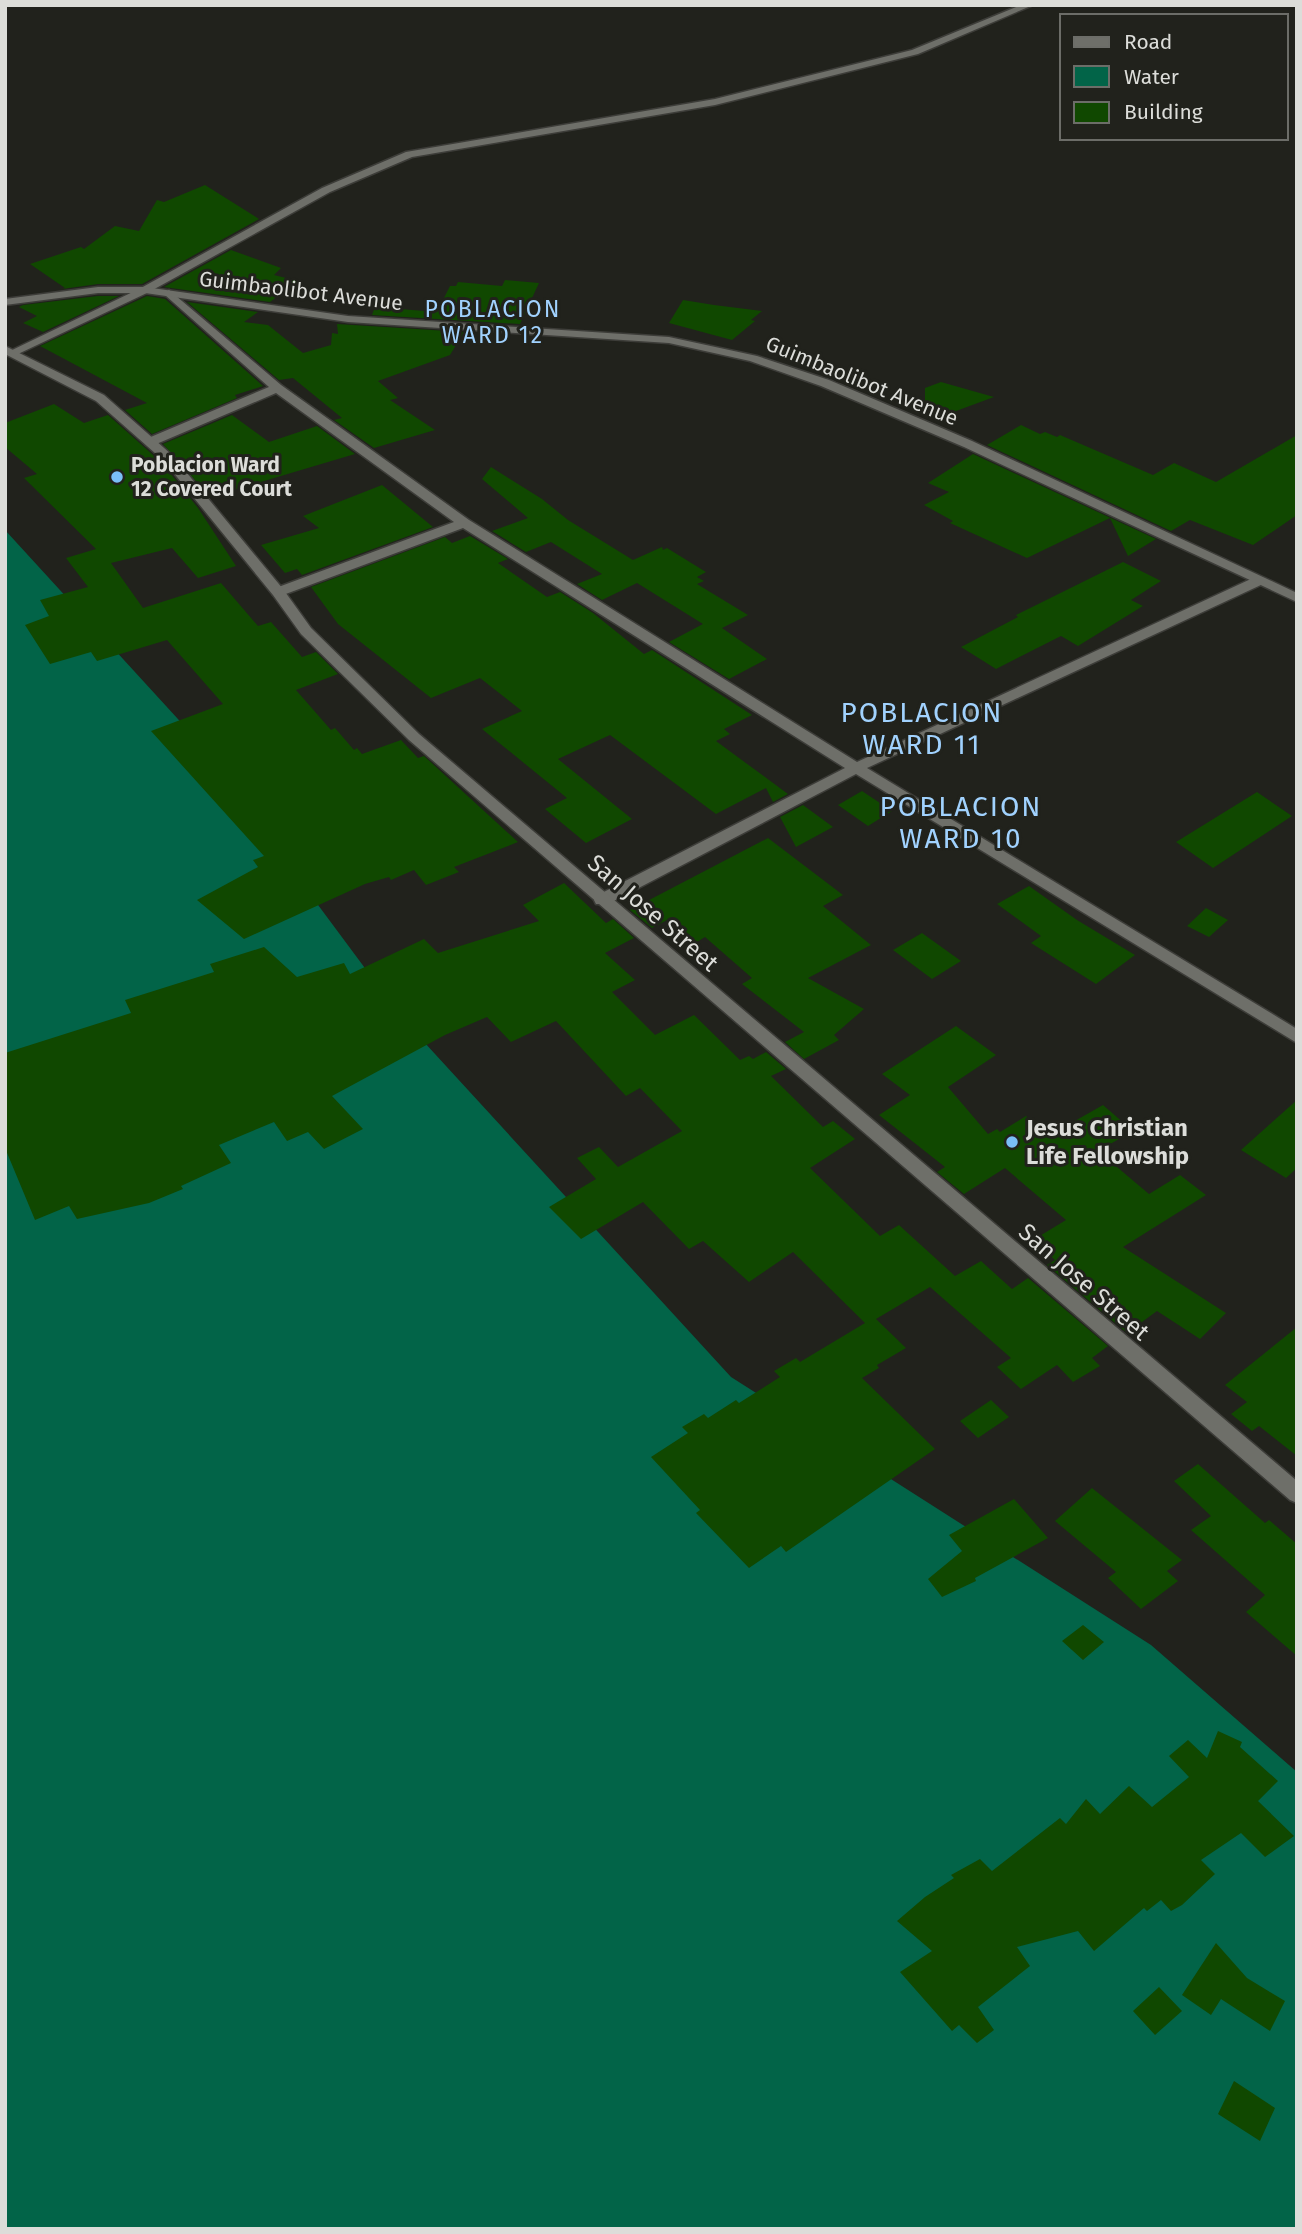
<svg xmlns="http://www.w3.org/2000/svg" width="1302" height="2234" font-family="'Fira Sans',sans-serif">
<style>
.water{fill:#026448}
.building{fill:#104800}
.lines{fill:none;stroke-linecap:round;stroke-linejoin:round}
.minor-casing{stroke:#3d3d39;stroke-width:3}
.tertiary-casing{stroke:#3d3d39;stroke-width:3}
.minor{fill:#6e6f69;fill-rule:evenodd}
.tertiary{fill:#6e6f69;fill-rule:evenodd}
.poi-dot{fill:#7abff8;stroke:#21221c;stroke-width:2.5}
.labels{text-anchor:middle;stroke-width:6;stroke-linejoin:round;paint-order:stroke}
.far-street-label{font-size:21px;fill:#dcddd9;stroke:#21221c}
.far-poi-label{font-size:21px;font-weight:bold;fill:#dcddd9;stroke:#21221c;text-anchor:start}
.far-quarter-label{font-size:23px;letter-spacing:2px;fill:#a1d2fe;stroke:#21221c}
.street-label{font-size:24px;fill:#dcddd9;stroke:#21221c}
.poi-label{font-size:24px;font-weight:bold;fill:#dcddd9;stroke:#21221c;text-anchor:start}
.quarter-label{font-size:28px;letter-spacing:2px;fill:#a1d2fe;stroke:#21221c}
</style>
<rect width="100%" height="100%" fill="#21221c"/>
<path class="water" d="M5,530l183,200 214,288 329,359 420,268 146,127v457h-1292z"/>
<path class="building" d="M205,185l54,34 -117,65h-44l-36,5 3,-1 -35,-24 51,-17 3,2 31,-23 24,5 18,-31 7,2z
M231,250l50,18 -7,7 24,6 -28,21 -106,-15z
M505,280l34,3 -19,41 -148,-9 3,-8 62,5 13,-26h6l2,-4 44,4z
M98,296h21l-76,36 -20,-9 14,-7 -18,-9 4,-2z
M147,296l18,3 98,87 -28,9 2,3 -85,36 -27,-24 22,-7 -107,-57z
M683,300l31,5 48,6 -11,9 4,1 -23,19 -63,-17z
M187,302l71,10 -14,10 24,3 35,28 28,-8 1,-12 6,1 -1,-10 127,8 -14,23 -72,26 20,17 -8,2 45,30 -61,18 -40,-28 8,-2 -49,-40 -14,2z
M941,382l53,15 -46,17 -23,-11v-15z
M54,404l30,19 24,-8 54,48 36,45 38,58 -38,12 -26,-30 -61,15 32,45 78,-25 37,43 13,-4 31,35 14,-5 22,22 -42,16 35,40 4,-2 19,22 3,-2 5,6 39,-14 17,18 6,-2 94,86 -64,25 5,5 -33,13 -12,-15 -23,10 -2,-3 -24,7 -121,55 -47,-39 61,-33 -5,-7 11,-4 -113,-125 72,-27 -56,-64 -70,21 -6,-9 -41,12 -25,-39 24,-9 -9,-16 48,-13 -22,-29 30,-9 -72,-71 13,-4 -32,-27v-24z
M232,415l37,27 48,-16 38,28 -145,43 -47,-53z
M1021,425l19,9 5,-2 12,5 3,-2 93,40 21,-12 42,19 81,-47v80l-44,30 -63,-25 -19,11 -184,-86z
M973,454l183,85 -28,17 -18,-38 -83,40 -77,-35 3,-2 -29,-16 25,-13 -21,-9z
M491,467l51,32 26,21 65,40 29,-13 1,3 4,-2 39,24 -9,5 7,4 -7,3 51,31 -26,13 45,31 -38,20 -60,-37 34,-18 -66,-41 -35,17 -25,-16 25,-10 -51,-32 -25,10 -34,-21 36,-13 -46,-39z
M382,485l51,42 -131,48 -5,-6 -12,4 -24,-28 58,-17 -16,-12z
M470,536l38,23 -10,4 49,34 13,-5 33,21 51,41 8,-4 100,65 -28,14 6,5 -14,7 72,53 -15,8 -7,-14 -50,26 -106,-79 -52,24 74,60 -46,24 -41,-34 22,-11 -85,-69 40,-18 -42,-33 -49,20 -93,-74 -27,-37 134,-50 7,6z
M1123,562l38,19 -30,19 12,6 -65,40 -17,-10 -65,33 -35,-22 57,-30 -2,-2z
M862,791l30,20 -24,15 -30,-21z
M1257,792l35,24 -79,52 -37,-26z
M803,805l30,22 -37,20 -16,-30z
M768,838l75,57 -20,11 48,39 -63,33 56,31 -30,26 5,5 -35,19 -19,-17 19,-10 -62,-48 10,-6 -47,-41 -8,5 -28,-23 -17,9 -22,-18z
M564,883l42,40 7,-4 21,19 -29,15 30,27 -23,12 43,43 39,-20 46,45 9,-4 4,3 13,-7 20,17 -15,7 52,51 10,-6 22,18 -45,29 70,68 19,-11 56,51 26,-15 31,28 16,-11 80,68 -16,12 8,8 -27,16 -16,-17 -36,24 -24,-22 14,-9 -81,-71 -54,32 30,29 -29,17 2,3 -17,10 73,71 -149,103 -5,-6 -32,22 -53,-55 4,-3 -49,-53 37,-24 -6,-6 22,-13 4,4 28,-18 3,3 41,-26 -6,-6 22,-13 4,4 65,-39 -72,-71 -44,30 -46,-41 -14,8 -46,-47 -62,37 -32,-32 47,-28 -19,-21 22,-11 19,20 64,-36 -42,-43 -14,8 -70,-75 -45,21 -24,-25 -42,18 -113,61 31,33 -39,20 -16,-17 -21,9 -13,-19 -55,23 12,18 -50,23 2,3 -34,14 -72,16 -8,-13 -34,14 -30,-72v-95l126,-40 -6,-13 89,-28 -4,-8 54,-17 33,30 47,-14 6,11 74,-35 14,14 101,-32 -16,-16z
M1029,886l48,34 58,35 -39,29 -65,-41 10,-7 -44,-32z
M1206,908l22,12 -19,17 -22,-11z
M922,933l39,28 -29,18 -39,-29z
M956,1026l40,29 -48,32 40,47 9,-5 3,3 26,-16 24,19 53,-30 30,26 -35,20 51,43 31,-19 26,20 -83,52 103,66 -26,26 -43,-28 -30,22 -80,-68 8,-5 -22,-20 33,-20 -61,-52 -41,26 -27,-22 8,-5 -66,-52 31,-20 -28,-21z
M1297,1100v68l-11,10 -45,-28z
M1297,1327v129l-38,-30 -7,5 -21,-17 16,-12 -22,-17z
M991,1400l18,17 -31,21 -18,-17z
M1198,1464l67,59 4,-3 28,24v112l-51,-44 19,-17 -74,-65 20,-14 -37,-35z
M1092,1488l90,72 -15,11 11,10 -37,28 -33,-31 8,-6 -61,-51z
M1014,1499l34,39 -73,40 1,3 -34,16 -14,-18 34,-28 -13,-16z
M1083,1625l21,17 -21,18 -21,-19z
M1218,1731l24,11 -2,5 38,34 -20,20 36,35 -29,21 -24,-24 -40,27 14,14 -33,31 -11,6 -10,-11 -14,11 -3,-3 -50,43 -16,-20 -61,16 13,19 -52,41 16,23 -17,13 -18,-18 -7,6 -52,-59 32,-21 -35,-30 28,-24 29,-19 -3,-3 29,-16 12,12 68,-53 6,6 20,-25 14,15 29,-28 23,21 37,-30 -20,-21 19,-16 19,18z
M1216,1943l31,35 38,23 -15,30 -49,-32 -10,16 -29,-20z
M1159,1987l23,24 -27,24 -22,-24z
M1234,2081l41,27 -15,33 -42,-27z"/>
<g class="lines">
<g class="minor-casing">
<path id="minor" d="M1021,5h12l-115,49 -203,51 -303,52 -82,35 -181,100 -131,62 -10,-2 133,-64 181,-100 84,-36 309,-53 197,-49z
M169,290l112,95 188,135 388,242 396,-184h10v6l-396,184 430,261v14l-441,-269 -248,130h-12l-2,-4 2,-4 249,-128 -382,-240 -180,67h-10v-6l181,-67 -178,-129 -122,52h-8v-6l123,-52 -104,-92 -2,-2z"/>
</g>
<g class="tertiary-casing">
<path id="tertiary" d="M98,287h47l203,29 321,21 88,19 72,24 143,61 325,152v9l-333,-155 -143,-61 -71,-25 -81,-18 -321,-21 -203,-29h-47l-93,12v-6z
M5,346l99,49 68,60 111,134 28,39 108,106 878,747v22l-7,-3 -881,-760 -108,-106 -28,-39 -109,-134 -68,-60 -91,-47z"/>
</g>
<use href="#minor" class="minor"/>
<use href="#tertiary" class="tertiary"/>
</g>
<g class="poi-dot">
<circle cx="117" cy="477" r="7"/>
<circle cx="1012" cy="1142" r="7"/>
</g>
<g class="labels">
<g class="far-street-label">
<text transform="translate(301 291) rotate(7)" y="7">Guimbaolibot Avenue</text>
<text transform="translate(862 381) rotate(22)" y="7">Guimbaolibot Avenue</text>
</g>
<g class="far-poi-label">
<text x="131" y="472">Poblacion Ward<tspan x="131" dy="24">12 Covered Court</tspan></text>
</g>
<g class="far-quarter-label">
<text x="493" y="317">POBLACION<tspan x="493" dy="26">WARD 12</tspan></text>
</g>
<g class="street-label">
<text transform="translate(653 913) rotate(41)" y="8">San Jose Street</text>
<text transform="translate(1084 1282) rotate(41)" y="8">San Jose Street</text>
</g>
<g class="poi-label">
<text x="1026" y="1136">Jesus Christian<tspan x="1026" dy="28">Life Fellowship</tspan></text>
</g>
<g class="quarter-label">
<text x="922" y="722">POBLACION<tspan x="922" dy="32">WARD 11</tspan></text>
<text x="961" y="816">POBLACION<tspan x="961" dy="32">WARD 10</tspan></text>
</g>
</g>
<rect width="1302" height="2234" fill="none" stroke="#dcddd9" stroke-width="14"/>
<rect x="1060" y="14" width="228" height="126" fill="#21221c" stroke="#6c6d68" stroke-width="2"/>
<rect x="1074" y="37" width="35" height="10" fill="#6e6f69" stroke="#6c6d68" stroke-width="2"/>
<text x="1124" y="49" font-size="21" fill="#dcddd9">Road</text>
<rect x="1074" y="66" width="35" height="21" fill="#026448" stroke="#6c6d68" stroke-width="2"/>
<text x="1124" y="84" font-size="21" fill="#dcddd9">Water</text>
<rect x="1074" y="102" width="35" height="21" fill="#104800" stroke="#6c6d68" stroke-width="2"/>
<text x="1124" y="119" font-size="21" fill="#dcddd9">Building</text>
</svg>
